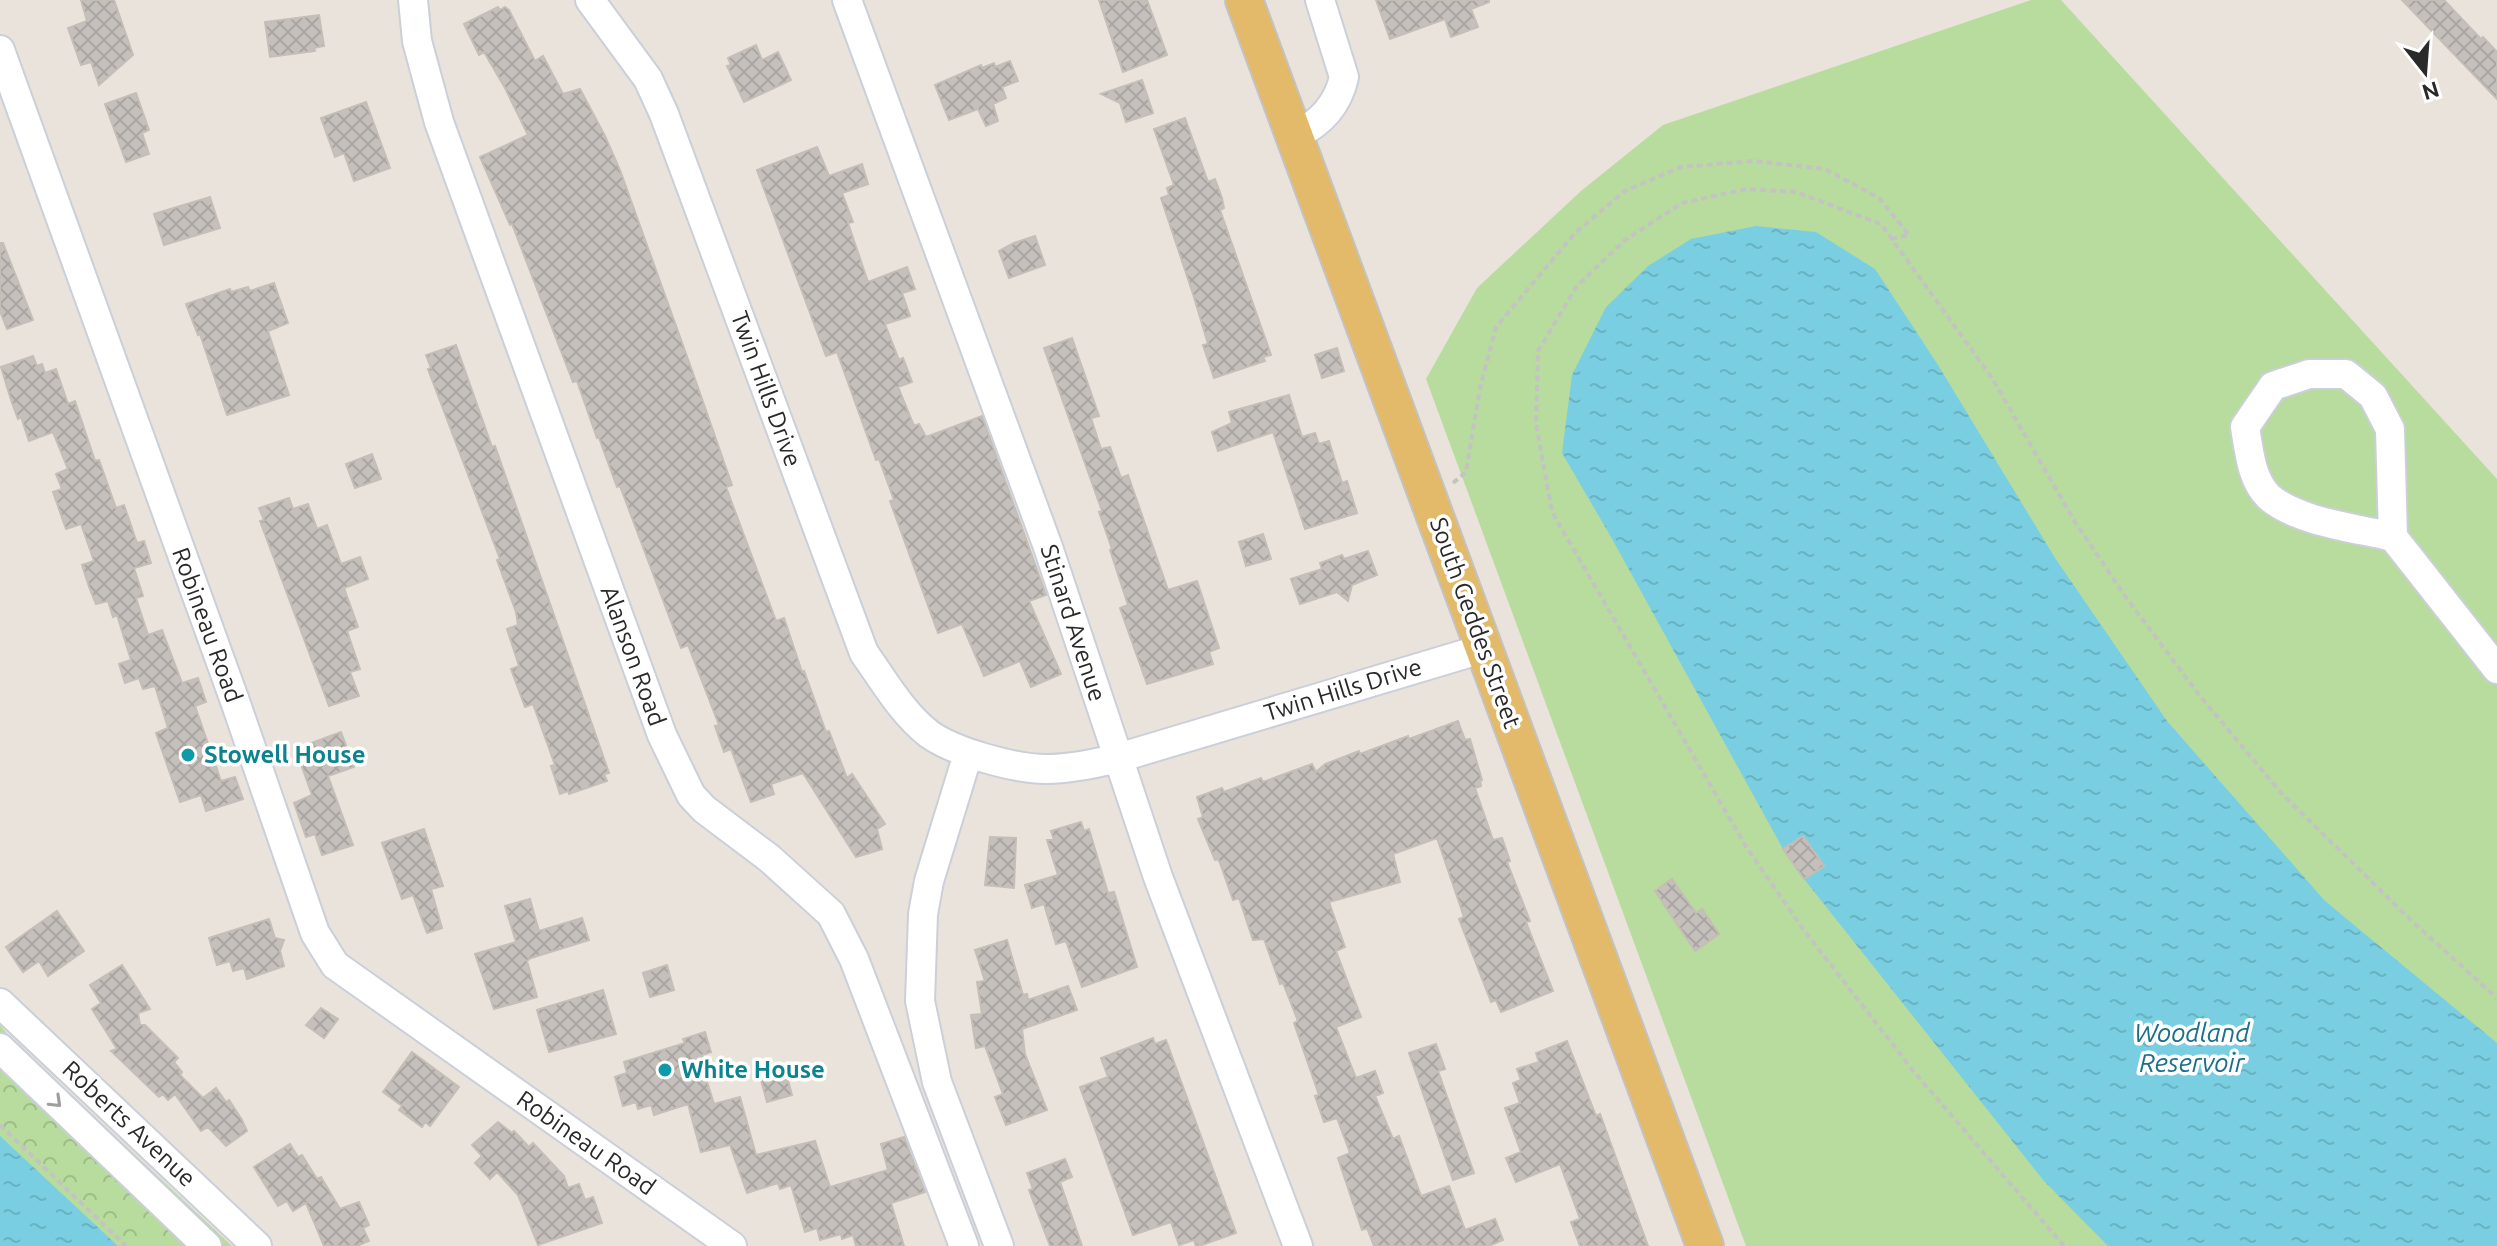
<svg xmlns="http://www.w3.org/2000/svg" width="2497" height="1246" font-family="Ubuntu,sans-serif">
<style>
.grass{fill:#b8db9e}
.forest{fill:url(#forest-crowns)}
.water{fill:url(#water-ripples)}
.building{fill:url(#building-cross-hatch);stroke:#c5beb6;stroke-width:2}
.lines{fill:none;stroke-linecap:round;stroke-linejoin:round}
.minor-casing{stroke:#cbcfd9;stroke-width:32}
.major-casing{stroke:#c3c3c3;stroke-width:40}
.path{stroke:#c3c3c3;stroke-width:4;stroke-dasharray:6 4;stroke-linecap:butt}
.minor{stroke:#fff;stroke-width:28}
.major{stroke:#e2ba69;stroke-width:36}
.oneway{stroke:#9f9f9f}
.culture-dot{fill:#0f9aa8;stroke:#fff;stroke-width:3}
.labels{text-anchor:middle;stroke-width:7;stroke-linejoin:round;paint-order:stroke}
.street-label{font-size:24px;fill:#292929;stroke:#fff}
.culture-label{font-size:24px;font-weight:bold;fill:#0d838f;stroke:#fff;text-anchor:start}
.water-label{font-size:26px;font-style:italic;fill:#1b6f8b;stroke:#fff}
</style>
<defs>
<pattern id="forest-crowns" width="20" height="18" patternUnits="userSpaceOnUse" patternTransform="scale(2)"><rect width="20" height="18" fill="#b8db9e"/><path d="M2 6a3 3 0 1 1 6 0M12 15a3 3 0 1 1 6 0" fill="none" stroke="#9ebc88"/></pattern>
<pattern id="water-ripples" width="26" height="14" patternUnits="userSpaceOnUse" patternTransform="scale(2)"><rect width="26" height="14" fill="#79cfe1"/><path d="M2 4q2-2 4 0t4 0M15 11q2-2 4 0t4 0" fill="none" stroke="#69b2c1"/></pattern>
<pattern id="building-cross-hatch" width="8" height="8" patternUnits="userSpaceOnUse" patternTransform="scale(2)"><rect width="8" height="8" fill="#c5c0bc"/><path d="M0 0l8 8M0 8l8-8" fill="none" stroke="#a9a5a2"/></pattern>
</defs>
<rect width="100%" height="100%" fill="#eae3dc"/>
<path class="grass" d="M2031,0h30l436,479v767h-751l-320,-867 51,-91 104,-97 82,-66z"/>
<path class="forest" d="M0,1025l8,10 224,211h-232z"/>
<path class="water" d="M1756,226l60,6 59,37 63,96 117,193 112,163 158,180 172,142v203h-389l-64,-65 -240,-302 19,-13 -20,-30 -20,13 -172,-312 -49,-84 10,-78 34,-68 42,-41 43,-27z
M0,1136l118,110h-118z"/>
<path class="building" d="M81,0h33l19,55 -34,30 -8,-23 -10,3 -13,-37 19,-7z
M1099,0h48l20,55 -44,17z
M1376,0h113v2l-18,7 7,18 -27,10 -6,-18 -55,20z
M2402,0h42l37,39 2,-2 14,15v47z
M498,7l2,3 5,-3 4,3 26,51 8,-5 20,38 17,-5 25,47 15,34 74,206 38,109 -6,2 50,134 8,-3 18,54 2,-1 22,61 3,-1 18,47 5,-4 33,50 -8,5 5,20 -26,8 -53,-84 -32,11 3,10 -23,8 -20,-53 -7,3 -9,-26 4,-1 -31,-80 -7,3 -61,-162 -3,1 -18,-49h-2l-20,-57 -4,1 -61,-158 -2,1 -30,-68 48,-22 -23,-47 -21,-36 -5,3 -15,-31z
M319,15l5,31 -10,2 1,3 -45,6 -5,-35z
M756,45l6,15 16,-8 13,28 -47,22 -17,-36 4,-1 -3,-7z
M1010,61l8,20 -16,6 4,11 -13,6 5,17 -12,5 -8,-17 -29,11 -14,-35 46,-20 1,3 12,-5 1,4z
M1142,80l11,33 -27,9 -6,-19 -19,-9z
M136,93l13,37 -7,3 7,21 -23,8 -21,-58z
M366,102l24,66 -36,13 -10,-28 -9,4 -14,-39z
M1185,118l23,64 7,-3 7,19 2,10 -4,2 51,145 -8,2 2,4 -51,17 -11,-33 5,-1 -15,-50 -32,-96 8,-3 -2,-7 7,-3 -20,-56z
M817,147l12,29 33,-12 6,20 -26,9 11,29 -5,1 20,59 39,-15 8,22 -13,4 8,23 -25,8 14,36 4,-2 9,24 -14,5 16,39 5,-2 7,13 56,-21 64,179 -17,6 32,73 -30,13 -11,-26 -36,15 -22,-52 -24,9 -48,-132 4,-1 -15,-41 -3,1 -39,-108 -11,4 -69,-186z
M210,197l10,31 -56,17 -10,-31z
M1035,236l10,29 -36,13 -10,-27 15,-8z
M0,243h3l30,77 -26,9 -7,-18z
M274,283l14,40 -20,8 21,64 -62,20 -27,-81 -2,1 -12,-31 44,-15 1,3 17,-5 2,4z
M1072,338l27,78 -8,2 10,31 9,-2 11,31 7,-3 40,115 29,-9 22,67 -10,4 4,12 -66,20 -27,-76 8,-3 -18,-55 2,-1 -13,-37 3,-1 -58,-163z
M456,345l36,102 3,-1 114,327 -5,1 3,7 -38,13 -1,-3 -8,3 -9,-28 4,-1 -22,-61 -8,3 -14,-38 8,-3 -12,-37 11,-4 -2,-13 -19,-52 3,-1 -72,-190 3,-1 -5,-13z
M1337,348l7,23 -22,7 -7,-23z
M33,356l4,10 5,-2 3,9 11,-4 12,35 7,-3 20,60 4,-1 17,48 8,-3 13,38 7,-2 7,22 -17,5 9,28 -7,2 12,37 14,-5 20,53 16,-5 8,24 -11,4 26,75 14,-4 8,22 -37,12 -5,-16 -21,7 -24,-69 12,-5 -13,-42 -12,3 -4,-11 -14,5 -6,-19 12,-4 -14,-45 -4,2 -5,-16 -12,3 -7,-17 -7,-22 12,-4 -13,-37 -15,5 -13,-37 9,-3 -6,-15 12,-5 -15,-37 -24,9 -8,-24 -3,2 -7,-19 -10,-33z
M1289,395l13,42 13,-4 4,11 10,-3 13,42 5,-2 10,32 -52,16 -32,-97 -55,19 -6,-19 20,-9 -3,-11z
M372,454l9,25 -26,9 -9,-24z
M289,498l4,11 15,-5 9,25 10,-4 14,39 19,-7 8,22 -24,9 14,39 -11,4 13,38 -10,3 9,24 -30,10 -69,-185 4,-1 -5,-12z
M1263,534l8,25 -25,7 -7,-24z
M1368,551l9,24 -25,10 -4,16 -11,-9 -37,12 -9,-25 31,-10 -2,-6 22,-8 2,4z
M1458,721l7,19 5,-1 12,41 -2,1 1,5 -6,2 18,52 9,-2 8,23 -3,1 23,59 -4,1 27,69 -52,21 -5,-12 -5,2 -32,-83 5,-2 -27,-79 -44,16 7,28 -71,20 16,45 -9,4 25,66 -25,10 20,51 19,-7 8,22 -8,3 18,43 6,-3 22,60 28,-10 16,44 30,-11 8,21 -14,6h-115l-7,-18 -5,2 -24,-72 12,-5 -13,-35 -13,4 -9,-26 4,-1 -25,-72 4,-2 -15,-38 -3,1 -16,-45 -11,1 -14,-42 -6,2 -13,-37 -2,-4 -3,1 -17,-41 5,-2 -6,-20 25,-9 2,4 37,-14 2,4 49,-18 4,8 9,-8 34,-13 1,3 48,-18 1,3z
M341,732l13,35 -26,9 25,69 -31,10 -7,-21 -9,3 -12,-34 18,-8 -15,-42 8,-2 -2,-5z
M1081,822l3,9 5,-2 19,64 6,-1 23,75 -55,20 -16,-46 -10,3 -12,-40 -12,4 -7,-23 33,-10 -11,-35h7l-3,-9z
M424,829l19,57 -12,3 11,39 -15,5 -14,-38 -11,4 -20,-56z
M1803,836l21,30 -20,13 -21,-30z
M990,837l26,1 -2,50 -29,-3z
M1672,879l24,34 6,-4 17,25 -24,17 -40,-60z
M530,899l9,32 43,-13 7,22 -58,18 -4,3 10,36 -43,12 -19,-55 41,-12 -11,-36z
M57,911l27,40 -36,25 -9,-15 -16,11 -17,-25z
M269,919l6,19 9,2 -4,11 4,15 -37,13 -3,-11 -11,3 -3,-10 -13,4 -8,-27z
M1007,940l16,55 4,-1 1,6 40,-14 9,24 -55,19 3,25 22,56 -41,15 -11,-28 8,-3 -18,-48 -9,2 -5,-33 11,-1 -5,-32 8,-1 -10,-31z
M122,965l28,44 -12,4 2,12h5l33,33 -4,4 8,10 -2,3 23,23 13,-10 10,14 3,-2 13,20 5,11 -21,15 -18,-19 -7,4 -26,-37 -7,6 -5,-6 -4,3 -48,-46 6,-2 -25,-40 9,-6 -11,-18z
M667,965l7,25 -24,7 -7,-24z
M603,990l13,44 -67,18 -12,-42z
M321,1008l17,11 -14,19 -18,-13z
M705,1032l6,20 -9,3 2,5 -3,2 13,42 26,-7 16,58 59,-14 15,46 58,-17 -7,-26 23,-7 21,55 -34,11 13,43h-48l-3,-11 -11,4 -1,-5 -21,6 -3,-12 -12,4 -14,-47 -11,4 -2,-6 -31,10 -17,-48 -29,7 -13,-48 -34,11 -3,-10 -13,4 -2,-7 -13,4 -8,-29 12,-4 -3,-11 61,-19 -2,-4z
M1153,1038l2,6 11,-4 70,193 -37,13h-3l-2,-6 -15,5 -8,-23 -38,13 -53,-148 28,-10 -7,-19z
M1567,1041l29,75 4,-2 48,132h-68l-9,-24 9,-3 -20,-55 -44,18 -10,-24 15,-6 -16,-44 15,-5 -7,-20 8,-3 -4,-11 22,-7 -3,-9z
M1436,1044l9,25 -7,2 36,102 -21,7 -44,-127z
M412,1052l47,35 -29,39 -5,-4 -3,5 -23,-17 3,-4 -19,-14z
M786,1073l6,22 -25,7 -6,-22z
M498,1122l14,11 2,-2 15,16 4,-4 31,33 4,12 11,-4 6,16 8,-3 9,26 -64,22 -20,-50 -21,-23 -7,7 -15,-16 7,-7 -10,-11z
M290,1144l8,13 4,-2 15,24 4,-2 19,32 19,-7 10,23 -6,3 6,13 -12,5h-33l-18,-43 -13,8 -6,-10 -9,5 -24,-39z
M1065,1159l7,18 -12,5 22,64h-32l-21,-56 4,-1 -6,-16z"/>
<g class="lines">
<g class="minor-casing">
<path id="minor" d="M413,0l4,41 22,81 223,613 29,60 13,14 65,49 62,56 23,45 110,287
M590,0l58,79 16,35 200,539c20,28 38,60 65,81 25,18 86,35 117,35 25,0 48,-5 72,-11l367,-110
M847,0l201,547 110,330 140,369
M0,50l236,654 79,229 20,32 397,281
M1294,136c26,-12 44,-31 50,-59l-24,-77
M2393,537c-37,-9 -95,-15 -124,-40 -18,-17 -20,-47 -24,-70l28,-41 36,-12h37l27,22 17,33 3,108 104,132
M968,754l-39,127 -6,33 -3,87 17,81 62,164
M0,1003l257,243
M0,1048l207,198"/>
</g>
<g class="major-casing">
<path id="major" d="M1244,0l461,1246"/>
</g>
<path class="path" d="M1453,483l13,-11 14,-84 16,-61 79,-94 50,-42 56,-24 73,-6 71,8 54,29 30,37 -18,4
M0,1125l126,121
M2064,1246l-149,-173 -112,-144 -58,-84 -193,-333 -16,-88 2,-73 39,-65 48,-46 57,-37 65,-14 49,3 85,32 111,154 83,144 50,74 75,100 82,98 133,130 82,74"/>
<use href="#minor" class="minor"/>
<use href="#major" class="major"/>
</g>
<defs><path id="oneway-chevron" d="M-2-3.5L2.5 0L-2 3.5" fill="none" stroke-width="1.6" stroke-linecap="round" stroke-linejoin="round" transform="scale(2)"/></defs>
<use class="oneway" href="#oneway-chevron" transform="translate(56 1102) rotate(44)"/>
<g class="culture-dot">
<circle cx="188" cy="755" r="8"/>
<circle cx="665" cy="1070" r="8"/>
</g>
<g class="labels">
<g class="street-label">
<text transform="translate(766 389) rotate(70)" y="8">Twin Hills Drive</text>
<text transform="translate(1073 623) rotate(72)" y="8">Stinard Avenue</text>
<text transform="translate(1475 623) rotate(70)" y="8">South Geddes Street</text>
<text transform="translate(207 625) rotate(70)" y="8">Robineau Road</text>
<text transform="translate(633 656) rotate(70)" y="8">Alanson Road</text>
<text transform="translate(1343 690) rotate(-17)" y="8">Twin Hills Drive</text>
<text transform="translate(129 1124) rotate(43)" y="8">Roberts Avenue</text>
<text transform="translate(586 1143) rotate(35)" y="8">Robineau Road</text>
</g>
<g class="culture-label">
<text x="204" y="763">Stowell House</text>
<text x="681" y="1078">White House</text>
</g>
<g class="water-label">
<text x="2192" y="1042">Woodland<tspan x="2192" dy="30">Reservoir</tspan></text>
</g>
</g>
<g transform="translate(2425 72) rotate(163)" stroke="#ffffff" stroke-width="6" paint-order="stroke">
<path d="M0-6L14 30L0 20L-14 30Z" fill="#292929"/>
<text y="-12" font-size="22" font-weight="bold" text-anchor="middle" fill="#292929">N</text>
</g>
</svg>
